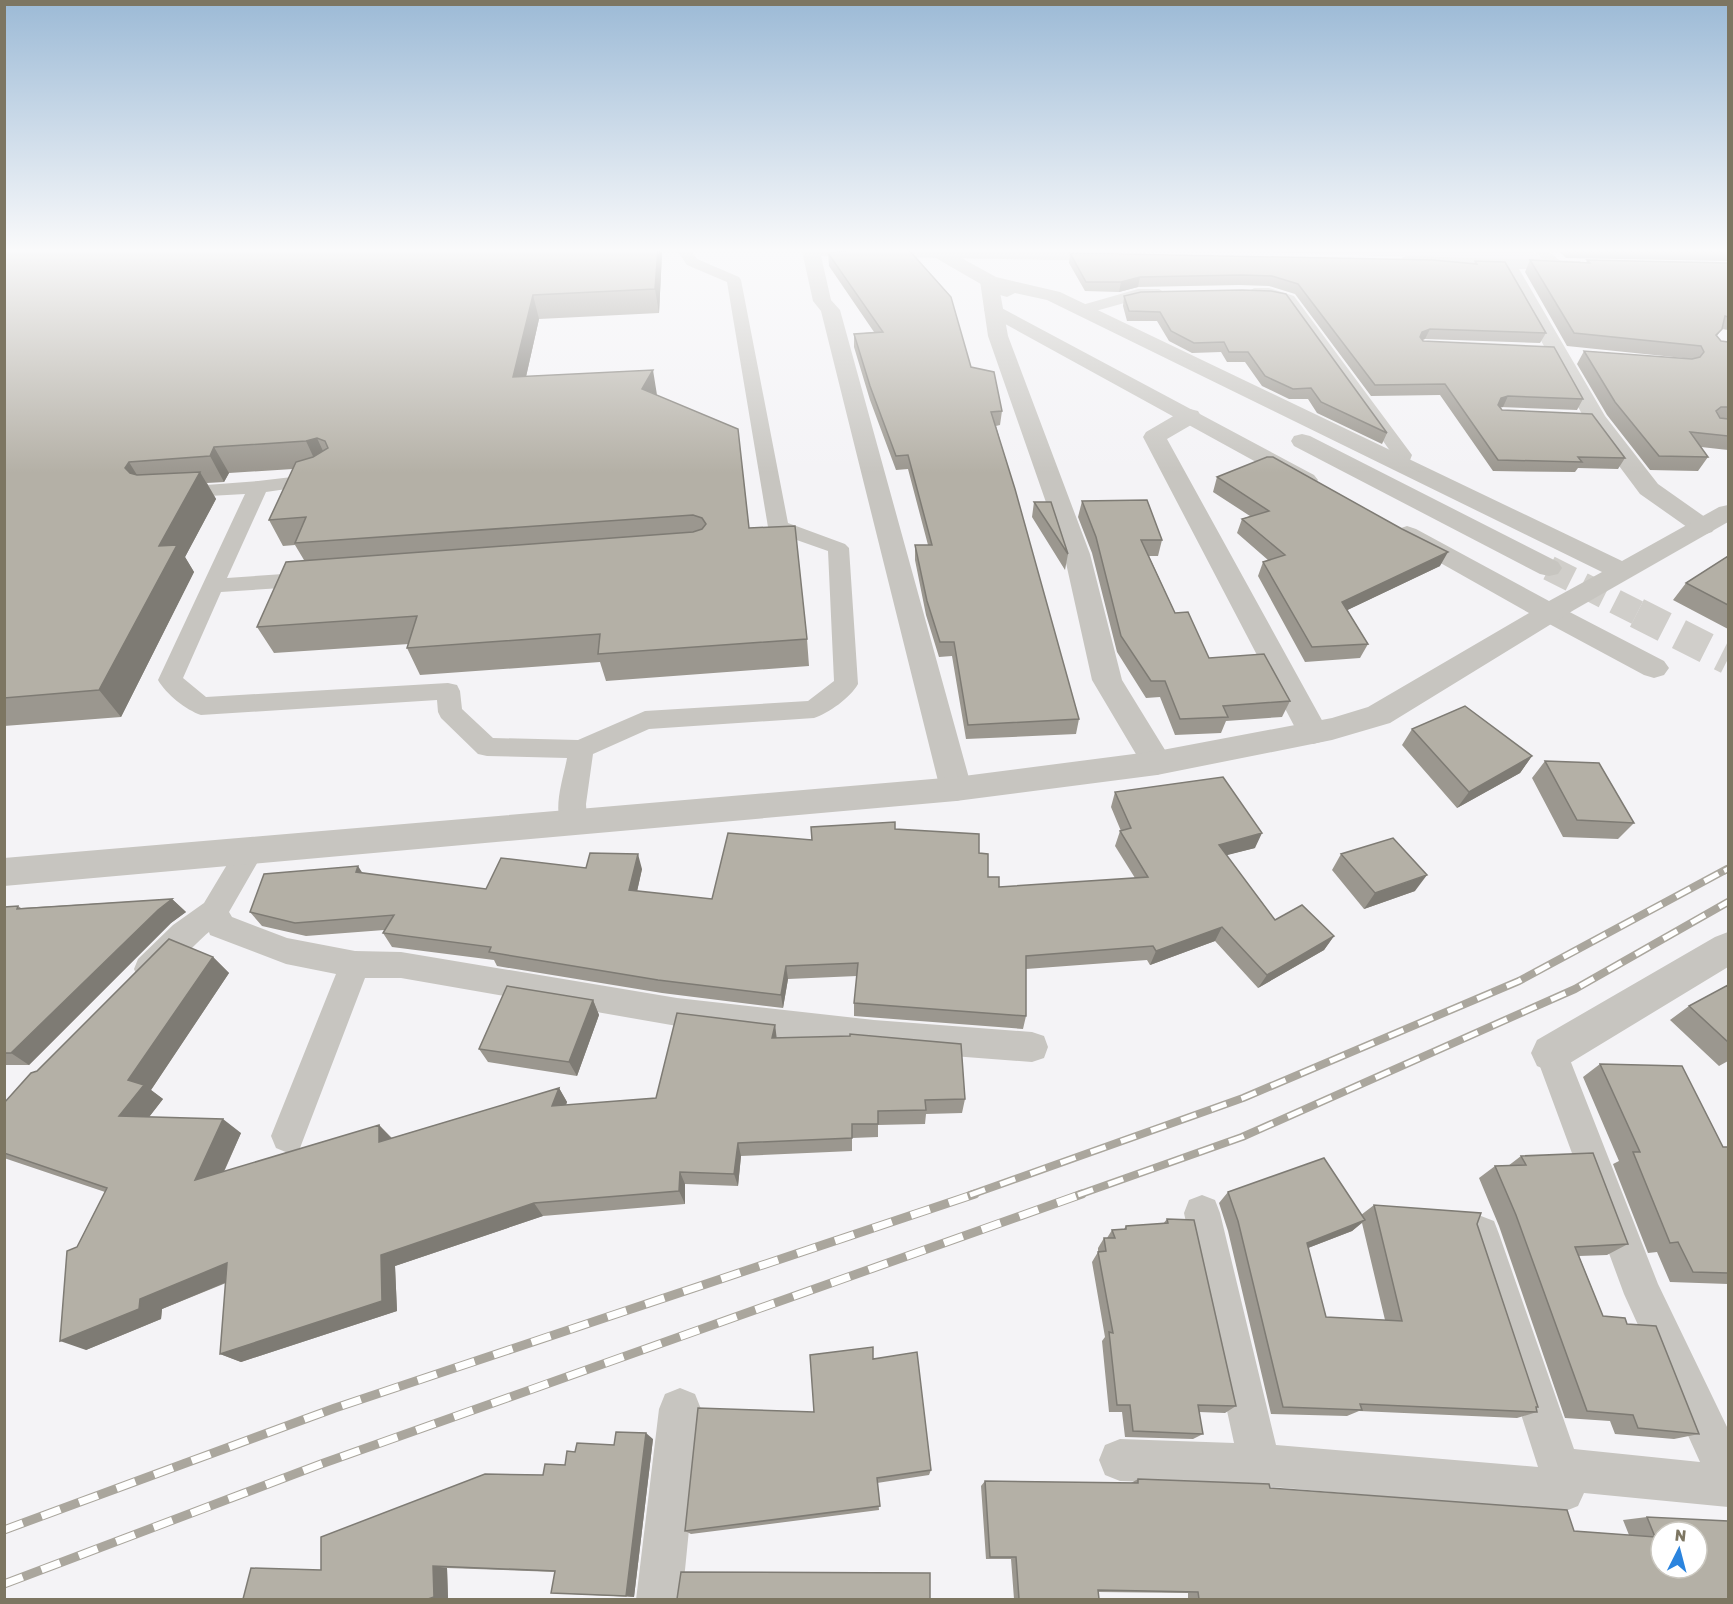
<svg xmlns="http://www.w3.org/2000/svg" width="1733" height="1604" font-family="Rubik,sans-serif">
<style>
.green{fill:#ddd4dd}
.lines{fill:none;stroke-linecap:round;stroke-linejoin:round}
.tertiary-tunnel-far1{stroke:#d0ceca;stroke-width:25;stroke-dasharray:25 12;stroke-linecap:butt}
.tertiary-tunnel{stroke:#d0ceca;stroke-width:31;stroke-dasharray:31 16;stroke-linecap:butt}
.service{fill:#c7c5c0;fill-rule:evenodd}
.minor{fill:#c7c5c0;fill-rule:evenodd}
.tertiary{fill:#c7c5c0;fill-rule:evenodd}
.rail-far2-casing{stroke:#aaa69d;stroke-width:7}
.rail-far1-casing{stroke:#aaa69d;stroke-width:8}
.rail-casing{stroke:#aaa69d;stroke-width:9}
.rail-far2{stroke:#fff;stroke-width:4.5;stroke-dasharray:13;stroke-linecap:butt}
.rail-far1{stroke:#fff;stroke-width:5;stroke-dasharray:16;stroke-linecap:butt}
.rail{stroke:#fff;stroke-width:7;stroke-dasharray:20;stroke-linecap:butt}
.wall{fill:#9b978f;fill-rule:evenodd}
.shaded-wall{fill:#7e7b74}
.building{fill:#b4b0a6;stroke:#7e7b74;stroke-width:1.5;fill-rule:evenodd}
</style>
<rect width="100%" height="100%" fill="#f4f3f6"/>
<path class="green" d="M1139,249h391l15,12 -391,-12z"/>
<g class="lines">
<path class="tertiary-tunnel-far1" d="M1549,568l91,46"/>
<path class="tertiary-tunnel" d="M1637,613l91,46"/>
<path class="service" d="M676,249h14l7,10 42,18 2,3 47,243 57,21 4,4 9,136c-8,14 -29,29 -44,34l-165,11 -56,25 -7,50 1,18 -4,8 -10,3 -10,-3c-11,-21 0,-50 4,-72l-80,-2 -9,-2 -37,-36 -3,-6 -1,-12 -236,15c-15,-5 -35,-21 -43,-35l87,-186 -72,4 -7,-2 -3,-4 3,-4 92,-7 51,-6 13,-6 7,2 3,4 -11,9 -55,8 -39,86 86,-6 8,2 3,5 -3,5 -8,2 -92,6 -38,86 23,19 242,-14 9,2 3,6 2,18 31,29 85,2 67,-29 163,-10 26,-20 -6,-130 -57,-20 -3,-4 -41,-245 -40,-17z
M1531,249h15l19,16 -2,3h-10z
M1254,288h15l25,8 118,159 -5,13h-14l-3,-4 3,-9 -109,-153 -16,-4 -19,-2 -3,-3z
M1138,289h21l8,5 -8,5h-20l-58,16 -8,-5 2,-3z
M250,840l10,3 4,8 -35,61 3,5 55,21 68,13 46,1 276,46 197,22 158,12 12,4 4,11 -4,11 -12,4 -158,-12 -197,-24 -276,-48h-36l-65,170 -12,5 -12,-5 -5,-12 65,-162 -50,-10 -76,-29 -1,-3c-14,11 -44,47 -57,50 -5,1 -9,-2 -14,-3l-4,-10 4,-10 35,-34 31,-22 36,-60z
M1551,1038l12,4 95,242 70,145v78l-144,-14 -6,13 -15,6 -303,-26 -140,-5 -15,-6 -6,-15 6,-15 15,-6 114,4 -50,-230 5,-13 13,-5 13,5 5,13 56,232 262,22 -75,-233 5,-13 13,-5 13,5 5,13 75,215 126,13 -76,-168 -89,-241 4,-11z
M680,1388l15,6 6,15 -19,191h-46l23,-191 6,-15z"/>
<path class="minor" d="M804,249l311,2 6,1 3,4 -3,4 -6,1 -294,-5 10,44 9,10 132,479 -4,9 -12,3 -12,-3 -4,-9 -119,-478 -8,-10 -11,-50z
M1409,256l171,5 3,4 -3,4 -6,1 -55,-1 86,147 53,68 54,38 4,5 -4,5 -9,3 -9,-3 -54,-38 -53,-71 -86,-154 -98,-4 -3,-4 3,-4z
M989,276l6,1 3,4 10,55 82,218 32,126 51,83 -5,8 -11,4 -11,-4 -54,-91 -28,-126 -76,-218 -8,-55 3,-4z
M1190,409l8,2 3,5 -3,5 -31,18 162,294 -5,8 -11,3 -11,-3 -159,-304 3,-5 36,-21z
M1550,604l10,3 104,54 5,7 -5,7 -10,3 -10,-3 -104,-56 -4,-6 4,-6z
M1728,932v35l-163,99 -14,6 -14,-6 -6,-13 6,-13 178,-103z"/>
<path class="tertiary" d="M925,249h20l51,28 64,15 562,269 97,-54 9,-2v17l-154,88 -184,113 -58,17 -175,35 -201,26 -952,85v-28l952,-81 201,-26 175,-33 36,-11 161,-94 -131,-74 -4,-5 4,-5 9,-3 9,3 133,72 53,-29 -555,-272 -32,-7 -8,4 -7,-2 -73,-42z
M994,304l320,171 4,5 -4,5 -8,2 -8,-2 -311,-171 -3,-4 3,-4z
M1302,434l8,2 248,126 4,6 -4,6 -9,2 -9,-2 -246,-128 -3,-5 3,-5z"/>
<g class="rail-far2-casing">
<path id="rail-far2" d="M1724,871l4,-2"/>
</g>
<g class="rail-far1-casing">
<path id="rail-far1" d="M970,1195l273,-97 276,-117 208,-112
M1078,1195l164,-58 333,-148 153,-87"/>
</g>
<g class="rail-casing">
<path id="rail" d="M4,1530l331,-122 640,-214
M4,1584l317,-120 761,-270"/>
</g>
<use href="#rail-far2" class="rail-far2"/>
<use href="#rail-far1" class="rail-far1"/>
<use href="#rail" class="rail"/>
</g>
<path class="wall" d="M4,249h657l1,5 -3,59 -120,6 -13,58 131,18 92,133 58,111 2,27 -203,15 -6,-19 -180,13 -13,-27 2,-4 -135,9 -17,-26 47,-67 -9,-15 -12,1 -14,-26 24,-51 -64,4 -5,9 -17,1 9,16 -31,58 9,15 -73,145 -117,9z
M1557,249h171v12l-162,-3z
M828,253l143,114 31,44 -2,14 -4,1 83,293 -3,15 -110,5 -14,-83 -13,1 -13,-42 -11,-55v-15h13l-20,-76 -12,1 -26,-70 -16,-53v-13l20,-2 -45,-66z
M1070,253l404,11 1,-3 71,72 -6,10 -115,-4 -3,1 161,59 -6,11 -77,-3 2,3 123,48 -7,11 -40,-1 -3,4 -82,-1 -53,-76 -69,1 -76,-102 -26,-8 -30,-1 -101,2 -19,5 -34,-1 -16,-28z
M1530,260l56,3 1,-3 141,3v67l-6,-1 -5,7 4,5 7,1v108l-27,-3 7,10 -10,14 -48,-1 -43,-55 -30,-51 7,-13 109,8 -126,-13 -42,-74z
M1242,290l145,143 -5,11 -65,-31 -9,-14h-19l-27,-13 -17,-24h-18l-6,-10 -29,1 -23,-12 -12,-20h-30l-4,-15 1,-10z
M1217,477l223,89 -93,44 21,34 -8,14 -55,4 -47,-86 5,-14 5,-2 -31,-27 5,-14 8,-3 -37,-24z
M1082,501l80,39 -4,16h-9l26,57 34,45 81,43 -8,16 -56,4 -5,12 -46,2 -15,-38 -14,1 -29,-46 -25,-99 -14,-36z
M1034,502l34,52 -3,16 -33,-53z
M1728,556v73l-55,-29 13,-17z
M1412,729l120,27 -12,17 -63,35 -55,-63z
M1545,761l89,62 -16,16 -55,-2 -31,-59z
M1115,792l140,56 -29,7 49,65 59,16 -10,14 -66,38 -43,-47 -65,24 -3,-5 -121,9v47l-3,13 -169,-13v-13l3,-27 -69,3 -5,29 -121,-15 -165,-27 -3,-6 -102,-13 -9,-14 1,-3 -78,6 -44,-10 -12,-14 112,-39 124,16 100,-21 56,1 -5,22 75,8 100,-59 83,-11 84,24 9,24 11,10 136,-9 -20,-32 5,-15h1l-10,-24z
M1341,854l74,37 -51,18 -32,-39z
M172,899l14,13 -15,11 -142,142h-25v-158l14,-1 3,2z
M213,957l16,16 -78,117 12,9 -14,18 92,16 -17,39 155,-47 13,13 167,-50 8,14 -1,3 90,-7 119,-73 1,13 189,61 -3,14 -36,1 -1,10 -47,1v12l-26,1v13l-111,5 -3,30 -53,-2v20l-142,12 -148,50 2,45 -156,51 -21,-8 6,-71 -64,26 -1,10 -75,31 -9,-103 28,-55 -101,-34v-55l33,-32z
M1728,985v76l-9,5 -49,-46 19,-14z
M593,1000l6,15 -22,61 -89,-14 -9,-13z
M1600,1064l123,83h5v137l-58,-2 -13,-30 -9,1 -35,-89 6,-3 -36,-84z
M1521,1156l107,88 -21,11 -28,1 24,60 24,8 72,110 -25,5 -59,-5 -5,-13 -45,-3 -66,-192 -20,-48 16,-12h13z
M1228,1192l133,23 13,-10 103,19 61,183 -2,1 1,4 -20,6 -158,-7 -12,5 -76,-2 -43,-183 -9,-28zM1362,1223l23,97 -59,-3 -18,-69 44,-17z
M1167,1219l69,187 -11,7 -26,-1 4,22 -10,5 -68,-2 -3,-25h-13l-7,-71 3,-4 -13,-75 6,-10v-4l6,-10h3l5,-8 12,-1 2,-3 37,-2z
M873,1359l58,111 -2,5 -52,8 2,27 -188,24 -6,-3 129,-119z
M653,1439l-19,158 -83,-4 4,-21 -108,-4 1,30 -127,-28 244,-105 10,-13z
M1138,1479l132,9 304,43 55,4 -6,-15 24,-3 81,82h-540v-6l-90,-1 1,7h-85l-3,-40h-25l-5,-73 4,-5 146,2z"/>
<path class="shaded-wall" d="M658,249h3l1,5 -3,59 -4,-24z
M1140,277l-2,10 -19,5 2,-10z
M533,295l6,24 -19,84 -7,-26z
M1430,329l-5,10 -8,3 5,-10z
M653,370l4,25 -15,-6z
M1508,396l-5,11 -8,2 6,-11z
M317,438l12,26 -11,3 -12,-26z
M214,447l15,26 -5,9 -14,-26z
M129,462l16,26 -3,6 -17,-26z
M200,472l16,27 -31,58 9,15 -73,145 -22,-27 60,-144z
M1448,552l-8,14 -105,50 7,-14z
M1532,756l-12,17 -63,35 12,-16z
M1262,833l-7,15 -43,11 7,-14z
M638,854l4,15 -8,36 -5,-15z
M358,866l9,14 -11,-8z
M1427,875l-12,16 -51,18 11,-16z
M172,899l14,13 -15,11 -142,142 -18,-12 147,-143z
M1222,927l-7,14 -65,24 6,-14z
M1334,936l-10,14 -66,38 9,-13z
M213,957l16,16 -78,117 12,9 -24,31 -20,-14 9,-36z
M786,966l2,13 -5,29 -2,-13z
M593,1000l6,15 -22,61 -8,-14z
M775,1025l2,15 -5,-2z
M559,1088l8,14 -7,18 -8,-14z
M223,1119l18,14 -27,60 -19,-13z
M379,1125l13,14 -13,3z
M738,1143l3,13 -3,30 -4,-12z
M680,1172l5,12v20l-6,-13z
M534,1203l9,13 -148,50 2,45 -156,51 -21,-8 161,-99z
M1365,1220l-13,11 -57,22 12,-10z
M227,1263l19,11 -84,35 -1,10 -75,31 -26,-9 80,-42z
M646,1433l7,6 -19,158 -8,-1z
M433,1566l14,2 1,30 -4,1h-16z"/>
<path class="building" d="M4,249h654l-3,40 -122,6 -20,82 140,-7 -11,19 96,40 11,99 46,-2 12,113 -209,15 2,-20 -193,14 10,-32 -160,11 29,-65 407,-30 9,-3 4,-5 -4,-6 -9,-3 -398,28 11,-26 -37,3 27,-58 17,-5 15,-9 -3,-7 -8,-3 -11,3 -92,6 -4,9 -81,6 -4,6 5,5 7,2 63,-3 -41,74 18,-1 -78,145 -95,8z
M865,249h43l43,48 20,70 23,5 8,39 -11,1 24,77 64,230 -111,6 -14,-83h-14l-13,-41 -12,-56h17l-24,-90 -12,1 -26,-70 -16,-52 29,-2 -55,-79z
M1070,253l363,7 44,4 -2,-3 30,1 41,71 -116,-4 -8,3 -2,5 3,4 131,6 29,52 -75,-3 -7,2 -3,7 4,5 90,4 33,44 -47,-1 4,5 -84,-2 -53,-76 -70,1 -77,-101 -26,-8 -30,-1 -102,2 -19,5h-35z
M1530,260l60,3 -3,-3 141,3v54l-3,-1 -3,13 -6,6 5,6 7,1v65h-7l-5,4 4,7 8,1v17l-38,-4 18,25 -49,-1 -44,-54 -31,-51 108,8 8,-2 4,-5 -3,-6 -127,-13z
M1242,290l29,1 15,3 101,139 -66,-31 -10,-14 -18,1 -28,-13 -17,-24h-19l-5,-10 -30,1 -23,-12 -11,-19 -31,-1 -5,-15 17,-4z
M1267,457h6l129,72 46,23 -106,50 26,42 -56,3 -49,-85 22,-7 -43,-36 27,-8 -52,-34z
M1147,500l15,40h-21l34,73 13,-1 21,46 55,-4 26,47 -67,5 5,11 -48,2 -15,-38h-14l-30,-45 -25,-99 -14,-36z
M1034,502h17l17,52z
M1728,556v49l-42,-22z
M1465,706l67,50 -63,36 -57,-63z
M1545,761l54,2 35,60 -57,-3z
M1223,777l39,56 -43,12 56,75 27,-15 32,31 -67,39 -45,-48 -66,24 -3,-5 -127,10v60l-172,-13 4,-40 -72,3 -5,29 -123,-15 -169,-28 2,-5 -108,-14 11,-18 -99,8 -45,-11 14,-38 94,-8 -2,6 130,17 15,-31 85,10 4,-15 48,1 -9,36 83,9 16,-66 84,7 -1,-13 84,-5v7l84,5v19l9,1v23h11v10l149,-10 -28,-46 11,-3 -16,-36z
M1393,838l34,37 -52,18 -34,-39z
M172,899l-14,11 -147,143h-7v-146l14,-1 -1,3z
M169,939l44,18 -85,123 16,5 -25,31 104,3 -28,61 184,-55v17l180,-54 -7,18 104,-8 21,-85 98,12 -3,13 78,-2v-2l111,10 4,55 -40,1 1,10 -48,1v13h-26v14l-114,5 -4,31 -54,-2 -1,19 -145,12 -153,52 1,46 -162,53 7,-91 -87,36 -1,10 -79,32 7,-90 10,-4 30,-59 -103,-35v-50l27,-30 6,-2z
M1728,985v57l-39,-36z
M507,986l86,14 -24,62 -90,-13z
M1600,1064l82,2 41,81h5v126l-35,-1 -15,-30 -8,1 -37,-91h7z
M1593,1153l35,91 -53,3 28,69 22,2 2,6 29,2 43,108 -61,-6 -5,-13 -46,-4 -71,-196 -21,-49 31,-1 -5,-9z
M1324,1158l41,62 -58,23 19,74 76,4 -28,-116 107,8 -4,11 61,183h-2l1,5 -177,-8 2,6 -79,-3 -45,-186 -10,-29z
M1167,1219l27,1 42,186 -38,-1 5,29 -70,-3 -3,-26h-13l-8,-73 4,1 -15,-81 8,-1 -2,-13h11l-3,-8 14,-1v-3l42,-3z
M873,1347v12l44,-7 14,118 -54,8 3,28 -195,25 13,-123 116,4 -4,-57z
M616,1432l30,1 -20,163 -75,-3 4,-22 -122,-5 1,31 -6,2h-185l8,-31 70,2v-33l164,-63 58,1 2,-11 20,1 2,-14 8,1 2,-9 37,2z
M1138,1479l131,5 1,4 297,22 7,21 81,6 -8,-20 81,4v78h-529l-1,-7 -100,-2 1,9h-80l-3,-42h-26l-5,-76 153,2zM1661,1532h36v36h-36z
M681,1572l249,1v26h-253z"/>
<linearGradient id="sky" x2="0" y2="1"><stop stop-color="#9cbad6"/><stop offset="0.53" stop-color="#fafafb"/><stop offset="1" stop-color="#fafafb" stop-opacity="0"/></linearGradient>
<rect width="1733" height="473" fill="url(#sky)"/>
<rect width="1733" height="1604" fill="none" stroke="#7d7662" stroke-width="12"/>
<g transform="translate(1679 1550) rotate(6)"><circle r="28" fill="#ffffff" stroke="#cbc8c0" stroke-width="1.5"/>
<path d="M0-4.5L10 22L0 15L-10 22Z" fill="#2b84de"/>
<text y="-9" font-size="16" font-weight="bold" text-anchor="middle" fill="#7d7662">N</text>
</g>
</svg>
